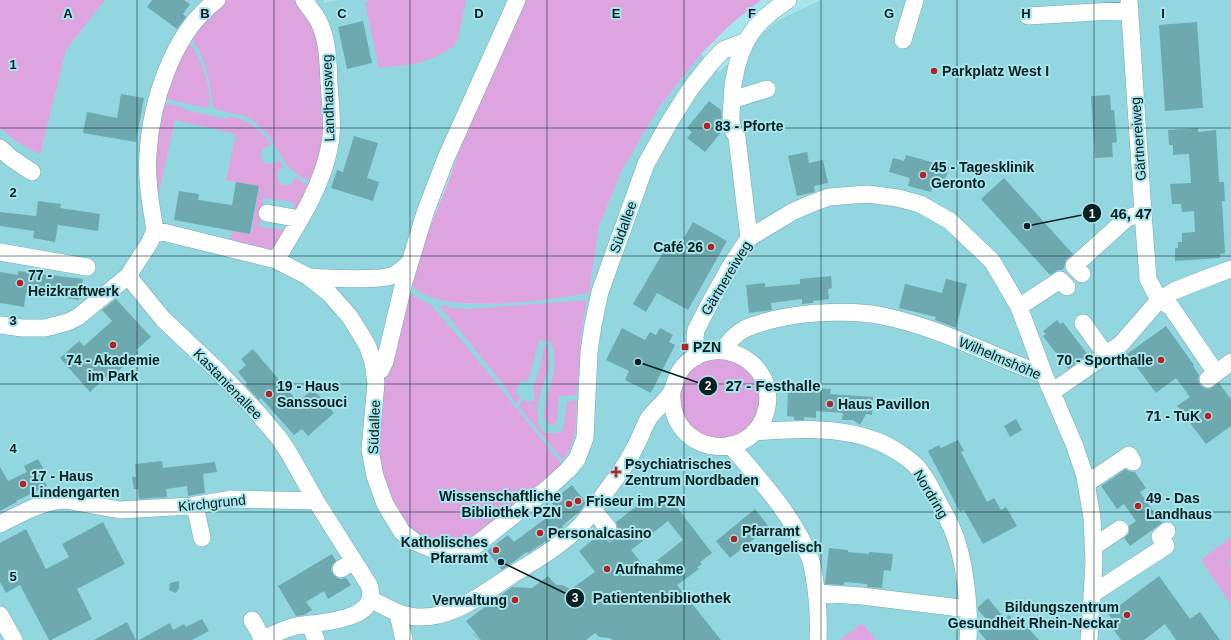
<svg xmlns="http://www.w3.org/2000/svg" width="1231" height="640" font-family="Arial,sans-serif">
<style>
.built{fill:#92d7e0}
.green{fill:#dea4e0}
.building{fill:#6fa9b0;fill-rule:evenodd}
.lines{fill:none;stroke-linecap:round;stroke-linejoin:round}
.minor-tunnel{stroke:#88bdc3;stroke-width:17;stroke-dasharray:17 8;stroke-linecap:butt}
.minor-casing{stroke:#6fa9b0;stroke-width:18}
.minor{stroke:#fff;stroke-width:17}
.grid{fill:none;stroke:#072022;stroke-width:1;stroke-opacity:0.55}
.poi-dot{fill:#b32227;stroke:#a8e4eb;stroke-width:1.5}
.labels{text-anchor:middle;stroke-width:4;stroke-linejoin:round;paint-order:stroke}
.poi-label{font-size:14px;font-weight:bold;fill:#072022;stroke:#a8e4eb;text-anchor:start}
.street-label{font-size:14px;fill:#072022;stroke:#a8e4eb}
.grid-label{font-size:13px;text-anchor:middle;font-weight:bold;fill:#072022;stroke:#a8e4eb;stroke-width:4;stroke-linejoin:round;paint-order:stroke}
.leader{fill:none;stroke:#072022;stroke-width:1.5}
.callout-dot{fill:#072022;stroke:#a8e4eb;stroke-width:1.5}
.mark-label{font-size:12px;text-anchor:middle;font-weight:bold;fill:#fff}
.callout-label{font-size:15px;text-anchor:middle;font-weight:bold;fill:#072022;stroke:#a8e4eb;stroke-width:4;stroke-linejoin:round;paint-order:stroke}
</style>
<rect width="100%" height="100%" fill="#a8e4eb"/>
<path class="built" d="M105,0h219v3l12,-3h176l-47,136 -55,140 10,16 28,9 21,3h21l62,-6 37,-5 10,-66 23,-57 38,-64 41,-52 18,18 58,-51 44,-21h410v640h-1231v-512l14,12 26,15 26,-105z"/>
<path class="green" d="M0,0h105l-39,50 -26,105 -26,-15 -14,-12z
M225,0h68l8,7 10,16 8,24 8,90 -16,44 -10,-4 -10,-8 -6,-7 -16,-26 -13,-13 -11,-7 -30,-7 -2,-1c-3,-25 -6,-48 -21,-68l8,-13z
M369,0h97l-8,39 -4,7 -18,11 -21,7 -36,4 -14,-65z
M512,0h249l-29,23 -31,31 -41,52 -38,64 -23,57 -10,66c-40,7 -134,21 -169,-1 -3,-2 -6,-5 -9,-8l-1,-8 38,-93z
M189,43c11,13 25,49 19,65l-42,-9 7,-24z
M164,103l21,5v2l42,9 2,-3c20,4 31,13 43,30l-3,-1 -6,3c-6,11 1,19 13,15l2,-4 7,9h-3l-4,3c-3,11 5,18 15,12l2,-6 15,10 -15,28 -2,-13 -30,-4 1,15 -6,13 32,5 -22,24 -39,-10 3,-14 19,3 8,-47 -33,-7 10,-46 -61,-14 -18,81 -2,-34 1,-20z
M407,289l7,7 17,9 32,37 100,124 -61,51 -45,29 -39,-6 -27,-28 -13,-35 1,-90z
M587,300l-6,33 -4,62 -18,1 -2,23 -2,6h-6l-5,-8c1,-27 19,-51 6,-76l-9,-1 -2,1 -11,41 -7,-2 -6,13 6,4 -5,7 -14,-21 -62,-77 3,-1 10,3 16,1z
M545,344l3,2 1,22 -7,19 -5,21 2,19 6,6h11l7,-3 4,-28 10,-2c-1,21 0,43 -14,60l-44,-53 4,-8 4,3 8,-2 -2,-13 6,-16z
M723,358l19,7 14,15 5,19 -4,20 -13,15 -29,8 -27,-14 -11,-27 10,-28 17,-12z
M1231,537v22l-4,3 4,5v38l-30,-45z
M862,623l14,17h-36z"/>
<path class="building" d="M152,0h32l6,4 -7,10 3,3 -9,12 -30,-22z
M363,21l9,42 -25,6 -9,-42z
M1197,22l6,86 -38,3 -6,-86z
M121,94l23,4 -8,44 -53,-9 4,-21 30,6z
M1110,95l1,15h3l3,32 -5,1 1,14 -18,1 -4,-62z
M709,101l12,9 2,20 -18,22 -18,-14 5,-6 -5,-4z
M1198,128v4l18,-2 3,52h5l1,19h-3l3,52 -5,1v4l-45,3v-13h3v-6h4v-9l13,-1 -1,-21 -12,1 -1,-8h-9l-2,-20 21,-1 -2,-29 -16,1v-10h-4l-1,-15z
M354,136l24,7 -11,35 12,4 -6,19 -42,-13 6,-18 6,2z
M807,152l2,11 14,-3 5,23 -14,3 1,6 -18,4 -9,-40z
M906,155l43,12 -6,21 -10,-3 -2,7 -23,-6 2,-8 -21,-6 4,-14 11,3z
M1004,178l69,76 -6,5 -2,4 -1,5 -2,2h-4l-8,5 -69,-76z
M236,182l23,4 -9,48 -76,-14 5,-29 20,3 -1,6 34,5z
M38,201l23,3 -1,4 40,6 -2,17 -40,-6 -3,17 -22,-4 1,-7 -34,-5v-14l36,4z
M693,222l34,19 -39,69 -31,-17 -11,19 -13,-8 32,-55 9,6z
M18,271l65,8 -4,21 -53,-8 -2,15 -24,-4v-31l18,3z
M831,276l1,12 -4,1 1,10 -16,2v2l-11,1v-5l-31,4 1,7 -23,3 -3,-28 19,-2v4l35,-3v-5z
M946,279l21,5 -11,44 -21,-8 1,-3 -37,-9 6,-24 37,9z
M116,299l35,38 -15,13 2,3 -26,24 -3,-3 -19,18 -30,-34 19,-17 5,5 28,-25 -10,-11z
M1057,320l3,4 3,-2 25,33 -20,14 -25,-33 3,-2 -3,-3z
M1166,326l28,39 -1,1 6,9 -1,5 2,5 4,3 5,1 10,-6 12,16v27l-25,18 -29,-38 13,-9 -14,-19 -20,15 -29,-39z
M622,328l23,12 5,-8 6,3 4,-7 13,7 -4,7 6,3 -24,48 -26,-13 4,-9 -23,-11z
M253,349l45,53 15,-13 21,24 -26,23 -6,-7 -8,6 -33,-37 -2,2 -14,-15 2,-2 -9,-11 8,-7 -5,-6z
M816,388l15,1 -1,5 43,3 -1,18 -6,-1 -6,11 -7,-5h-11l1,-7 -27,-2v7l-12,-1v3h-10v-3l-7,-1 1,-27 28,2z
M1016,419l6,11 -12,7 -6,-11z
M958,440l6,11 -3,1 26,50 7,-4 7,12 5,-3 11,19 -34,18 -19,-34 -4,2 -32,-61 11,-6 2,3z
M38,459l6,11 -4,3 7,13 -31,15 1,1 -17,9v-44l8,14 19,-9 -3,-6z
M162,461l1,7 52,-6 2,10 -14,2 2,19 -17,3 -1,-10 -21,3 1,8 -28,2 -1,-10h-4l-2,-12h4l-1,-13z
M1126,469l2,2 7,1 11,16 -6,4 22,31 -32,23 -6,-8 5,-5v-7l7,-5 -12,-17 -7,5 -16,-23z
M572,485l14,18 -7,9 -17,14 1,2 -12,10 -23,15 -1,-1 -25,18 -15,-19 21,-16 6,7 43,-32 -6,-8z
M650,496l6,7 6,-5 6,8 5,-4 39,51 -12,9 2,2 -5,3 2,2 -22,16 44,55h-108l-4,-2 -10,-1 -4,-4 -9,7h-105l-15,-19 46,-34 20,1 16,-12 8,9h6l9,4 24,-17 -16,-21 21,-17 5,3 5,1 4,-2 3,-5 1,-4 -2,-5zM668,521l15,19 -37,29 -15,-19z
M755,509l14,18 -39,31 -14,-17z
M103,522l22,42 -48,25 15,30 -41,21h-2l-29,-55 -14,8 -6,-11v-39l26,-14 20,40 23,-12 -7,-13z
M829,548l19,2v2l21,2v-2l24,2 -2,17 -7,-1 -2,18 -15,-1v-3l-23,-2v3l-19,-1z
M332,554l4,7 -4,4 -1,5 2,4 4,4 4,1 5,-1 5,7 -23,14 -4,-8 -18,11 6,8 -8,5 -8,1 -18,-30z
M1159,576l31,43 10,-7 20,28h-44l-11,-16 -21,16h-23l-8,-11 4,-3 -9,-12z
M179,581v7l-3,5 -7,-3 1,-7z
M988,598l17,21 4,-4 9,10 4,-4 17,19h-53l-8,-10 10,-9 -10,-11v-3z
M202,619l7,12 -17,9h-53l31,-17 3,7 11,-6 2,3z
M127,622l9,18h-42z"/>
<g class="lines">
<path class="minor-tunnel" d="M608,528l8,10
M479,640l1,-1"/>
<g class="minor-casing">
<path id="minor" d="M1129,0l14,213 5,66 11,21
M1028,16l102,-6
M903,40l12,-40
M732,100l35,-11
M0,148l11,10 21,14
M267,213l33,6
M155,230l121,30 33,17 20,16 21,24 10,16 8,14 5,15 3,21 -6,67 5,26 10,28 17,28 13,10 17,7 20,3 24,-7 71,-56 21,-19 9,-11 8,-21 4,-86 4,-27 7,-33 46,-128 24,-43 21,-33 19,-24 13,-14 21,-8
M155,230c-4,-24 -9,-50 -7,-76 3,-52 25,-122 69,-154
M749,238l-12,-101c-8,-11 -6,-23 -5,-35 1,-7 0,-15 2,-22 6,-39 21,-58 54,-80
M0,252l87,15
M276,260c21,-35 45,-71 53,-111 5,-21 1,-46 0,-67 -1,-21 -1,-43 -11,-62 -4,-7 -10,-14 -14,-20
M1082,274l-8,-8 53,-48 16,-5
M128,276l35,43 57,54 36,38 23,27 10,15 27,48 53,84c13,37 -51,37 -73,41 -12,3 -24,9 -35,14
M309,277c16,1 72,4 85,-2 6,-3 11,-8 15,-12
M1159,300l12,7 45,66
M1019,307l41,-27 7,7
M1083,323l23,32
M0,325l22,3h23l23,-6 10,-5 50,-41 22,-34 5,-12
M723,351c13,-23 29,-26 53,-32 29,-7 81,-10 111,-2 28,6 55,16 81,27 26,10 50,23 76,30
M696,357l-1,-20 1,-7 15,-29 22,-39 16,-24 43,-26 18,-8 19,-7 38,-3 31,4 22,6 30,17 42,40 27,46 25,67 30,70 11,32 7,42 2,43 -3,53 -2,26
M375,372l6,-2 4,-9 19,-79 21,-69 21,-55 71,-158
M1208,379l23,-17
M1052,392l69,-48 38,-44 15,-9 20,-8 37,-14
M754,432c41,-3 85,-6 123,9 13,5 32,17 41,27 8,10 15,23 20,34 5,8 9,16 13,24 14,31 19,80 17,114
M730,445c30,35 63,70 80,113 2,5 3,12 4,18 4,22 5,42 4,64
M1086,484l43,-29 4,7
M195,505l7,33
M593,510l15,18
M0,524c20,-10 42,-23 65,-24l55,10 71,-4 41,-7 84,2
M1093,547l27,-18
M341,569l12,-8
M817,593l45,3 106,13
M1092,594l74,-48 -6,-9 7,-6
M370,599c15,7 29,17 46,18 37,2 66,-23 96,-42 24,-15 49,-29 69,-50 8,-8 14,-18 21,-28 7,-10 14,-19 21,-29 6,-9 12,-20 17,-31 3,-6 5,-13 9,-19 6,-9 19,-18 23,-27 5,-13 5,-20 17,-30 34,-27 86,3 78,46 -11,59 -99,50 -95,-15
M398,614l6,26
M0,615l14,25
M252,620l11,19
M310,624l6,16"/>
</g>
<use href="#minor" class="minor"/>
</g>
<path class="grid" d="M137,0v640M274,0v640M410,0v640M547,0v640M684,0v640M821,0v640M957,0v640M1094,0v640M0,128h1231M0,256h1231M0,384h1231M0,512h1231"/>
<g class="poi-dot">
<circle cx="934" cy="71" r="4"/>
<circle cx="707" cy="126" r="4"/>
<circle cx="923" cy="175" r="4"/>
<circle cx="711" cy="247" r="4"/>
<circle cx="20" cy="283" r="4"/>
<circle cx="113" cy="345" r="4"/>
<rect x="681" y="343" width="8" height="8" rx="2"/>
<circle cx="1161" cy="360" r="4"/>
<circle cx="269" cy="394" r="4"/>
<circle cx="830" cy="404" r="4"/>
<circle cx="1208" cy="416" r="4"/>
<path d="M614 466h4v4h4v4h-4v4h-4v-4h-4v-4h4z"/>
<circle cx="23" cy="484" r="4"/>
<circle cx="578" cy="501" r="4"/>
<circle cx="569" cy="504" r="4"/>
<circle cx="1138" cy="506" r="4"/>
<circle cx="540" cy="533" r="4"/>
<circle cx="734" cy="539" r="4"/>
<circle cx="496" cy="550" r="4"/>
<circle cx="607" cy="569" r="4"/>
<circle cx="515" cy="600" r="4"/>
<circle cx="1127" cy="615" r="4"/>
</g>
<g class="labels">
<g class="poi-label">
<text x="942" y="76">Parkplatz West I</text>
<text x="715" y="131">83 - Pforte</text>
<text x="931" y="172">45 - Tagesklinik<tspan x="931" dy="16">Geronto</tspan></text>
<text x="703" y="252" text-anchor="end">Café 26</text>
<text x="28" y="280">77 -<tspan x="28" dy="16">Heizkraftwerk</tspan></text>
<text x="693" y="352">PZN</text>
<text x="113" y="365" text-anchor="middle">74 - Akademie<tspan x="113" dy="16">im Park</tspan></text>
<text x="1153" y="365" text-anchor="end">70 - Sporthalle</text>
<text x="277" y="391">19 - Haus<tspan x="277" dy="16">Sanssouci</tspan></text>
<text x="838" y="409">Haus Pavillon</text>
<text x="1200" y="421" text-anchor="end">71 - TuK</text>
<text x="625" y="469">Psychiatrisches<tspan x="625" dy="16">Zentrum Nordbaden</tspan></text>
<text x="31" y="481">17 - Haus<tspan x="31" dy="16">Lindengarten</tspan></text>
<text x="561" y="501" text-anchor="end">Wissenschaftliche<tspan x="561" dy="16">Bibliothek PZN</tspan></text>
<text x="1146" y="503">49 - Das<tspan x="1146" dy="16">Landhaus</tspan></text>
<text x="586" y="506">Friseur im PZN</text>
<text x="742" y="536">Pfarramt<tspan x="742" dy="16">evangelisch</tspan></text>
<text x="548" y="538">Personalcasino</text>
<text x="488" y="547" text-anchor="end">Katholisches<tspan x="488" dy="16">Pfarramt</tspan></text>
<text x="615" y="574">Aufnahme</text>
<text x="507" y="605" text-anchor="end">Verwaltung</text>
<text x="1119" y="612" text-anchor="end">Bildungszentrum<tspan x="1119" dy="16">Gesundheit Rhein-Neckar</tspan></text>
</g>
<g class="street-label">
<text transform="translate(328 98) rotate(-92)" y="5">Landhausweg</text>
<text transform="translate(1138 139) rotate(-94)" y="5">Gärtnereiweg</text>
<text transform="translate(623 227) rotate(-70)" y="5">Südallee</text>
<text transform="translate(726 278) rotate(-59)" y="5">Gärtnereiweg</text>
<text transform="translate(1000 358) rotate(23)" y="5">Wilhelmshöhe</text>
<text transform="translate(228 384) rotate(46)" y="5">Kastanienallee</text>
<text transform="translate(374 427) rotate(-88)" y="5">Südallee</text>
<text transform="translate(931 494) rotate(59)" y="5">Nordring</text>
<text transform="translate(212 503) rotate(-6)" y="5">Kirchgrund</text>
</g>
</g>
<g class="grid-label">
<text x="68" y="18">A</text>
<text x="205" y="18">B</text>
<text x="342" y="18">C</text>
<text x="479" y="18">D</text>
<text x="616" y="18">E</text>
<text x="752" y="18">F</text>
<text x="889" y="18">G</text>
<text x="1026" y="18">H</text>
<text x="1163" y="18">I</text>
<text x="13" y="69">1</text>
<text x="13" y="197">2</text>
<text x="13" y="325">3</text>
<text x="13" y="453">4</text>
<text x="13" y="581">5</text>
</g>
<path class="leader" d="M1027 226L1092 213M638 362L708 386M501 562L575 598"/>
<g class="callout-dot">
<circle cx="1027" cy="226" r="4"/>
<circle cx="638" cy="362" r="4"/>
<circle cx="501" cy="562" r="4"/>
<circle cx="1092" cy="213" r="10"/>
<circle cx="708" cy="386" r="10"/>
<circle cx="575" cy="598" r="10"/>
</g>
<g class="mark-label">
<text x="1092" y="218">1</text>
<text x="708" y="390">2</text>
<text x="575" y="602">3</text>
</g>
<g class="callout-label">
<text x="1131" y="219">46, 47</text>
<text x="773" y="391">27 - Festhalle</text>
<text x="662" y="603">Patientenbibliothek</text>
</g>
</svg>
